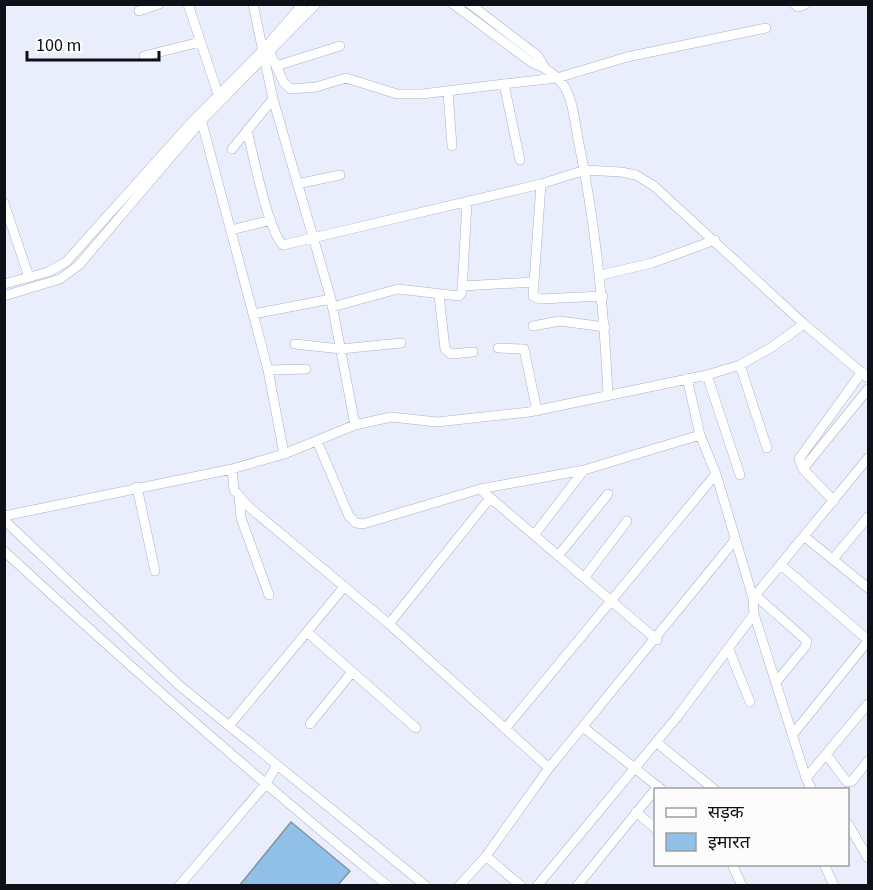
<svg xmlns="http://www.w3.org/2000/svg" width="873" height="890" font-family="'Source Sans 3','Noto Sans Devanagari',sans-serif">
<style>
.building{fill:#90c0e7;stroke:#8093a3;stroke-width:1.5}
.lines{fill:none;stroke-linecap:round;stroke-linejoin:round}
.minor-casing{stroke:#aab1c7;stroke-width:10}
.minor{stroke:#fff;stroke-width:9}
</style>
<rect width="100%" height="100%" fill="#eaeefc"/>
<path class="building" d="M291,822l59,49 -13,15h-98z"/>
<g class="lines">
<g class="minor-casing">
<path id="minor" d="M188,4l30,90
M253,4l20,95 58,200 24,126
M453,4l78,58c13,5 25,12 33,24 9,14 11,37 14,53 18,85 26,169 30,256
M470,4l68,52 6,11
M794,4l4,3 8,-3
M139,11l20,-7
M270,53l14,30 7,6 25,-2 30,-9 51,16h25l82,-10 16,76
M144,56l56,-14
M276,66l64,-20
M504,84l53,-6 70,-21 139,-29
M448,92l4,54
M201,119l67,251 16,84
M247,130c6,24 21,101 36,115l258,-61 44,-14 36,2 15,3 18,11 150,138 64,54
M232,149l41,-50
M297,184l43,-9
M541,184l-8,112 7,3 63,-3
M4,203l25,74
M231,230l40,-10
M601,275l51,-12 63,-23
M4,284l44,-12 18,-10 123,-137 75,-76 39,-45
M462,286l72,-4
M439,295l6,54 6,5 22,-2
M4,296l56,-17 19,-14 123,-145 114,-116
M332,307l66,-18 61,7 3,-4 5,-90
M253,314l78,-15
M533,326l27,-5 45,6
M295,344l46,5 60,-6
M498,348l26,1 13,62
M740,365l27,83
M268,370l38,-1
M707,375l33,100
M687,378l13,57 16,39 37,124 1,16 52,164 6,12
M317,441l32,75 7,7 7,1 117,-35 104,-19 116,-35
M232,469l2,21 15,17 140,117 160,144
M803,469l65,-80
M137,487l18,84
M480,489l177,151
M239,497l2,21 28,77
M834,501l-31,-32 -4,-10 63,-87
M4,516l228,-47 52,-15 71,-29 36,-8 46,5 92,-10 178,-37 33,-10 32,-18 32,-23
M4,520l176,166 246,200
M534,535l50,-65
M805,537l63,51
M4,551c125,115 252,227 384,335
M558,556l50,-62
M833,559l35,-42
M781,565l87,75
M584,578l43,-57
M755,595l52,46 -2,6 -28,34
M753,598l115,-140
M389,624l101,-126
M307,632l109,96
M729,650l21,52
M310,724l42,-52
M229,726l115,-139
M583,727l78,62
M505,729l211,-255
M793,734l75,-93
M656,742l59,48
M826,754l21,28 5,-1 16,-20
M806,778l62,-74
M636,812l20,17
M848,824l20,34
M486,856l35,30
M732,864l10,22
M824,864l10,22
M179,886l86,-101 12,-20
M459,886l27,-30 63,-88 186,-228
M537,886l140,-169 77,-103
M577,886l81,-100"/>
</g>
<use href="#minor" class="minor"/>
</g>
<rect width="873" height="890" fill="none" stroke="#0e1018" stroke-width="12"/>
<rect x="654" y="788" width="195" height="78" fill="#fcfcfc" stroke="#9d9ea1" stroke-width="1.5"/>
<rect x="666" y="808" width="30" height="9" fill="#ffffff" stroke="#9d9ea1" stroke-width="1.5"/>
<text x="708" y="818" font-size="18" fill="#0e1018">सड़क</text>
<rect x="666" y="833" width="30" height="18" fill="#90c0e7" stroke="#9d9ea1" stroke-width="1.5"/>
<text x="708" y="848" font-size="18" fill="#0e1018">इमारत</text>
<path d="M27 51v9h132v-9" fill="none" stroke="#0e1018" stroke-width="3"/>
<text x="36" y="51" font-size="18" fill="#0e1018" stroke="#fcfcfc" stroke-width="4.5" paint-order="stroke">100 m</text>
</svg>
